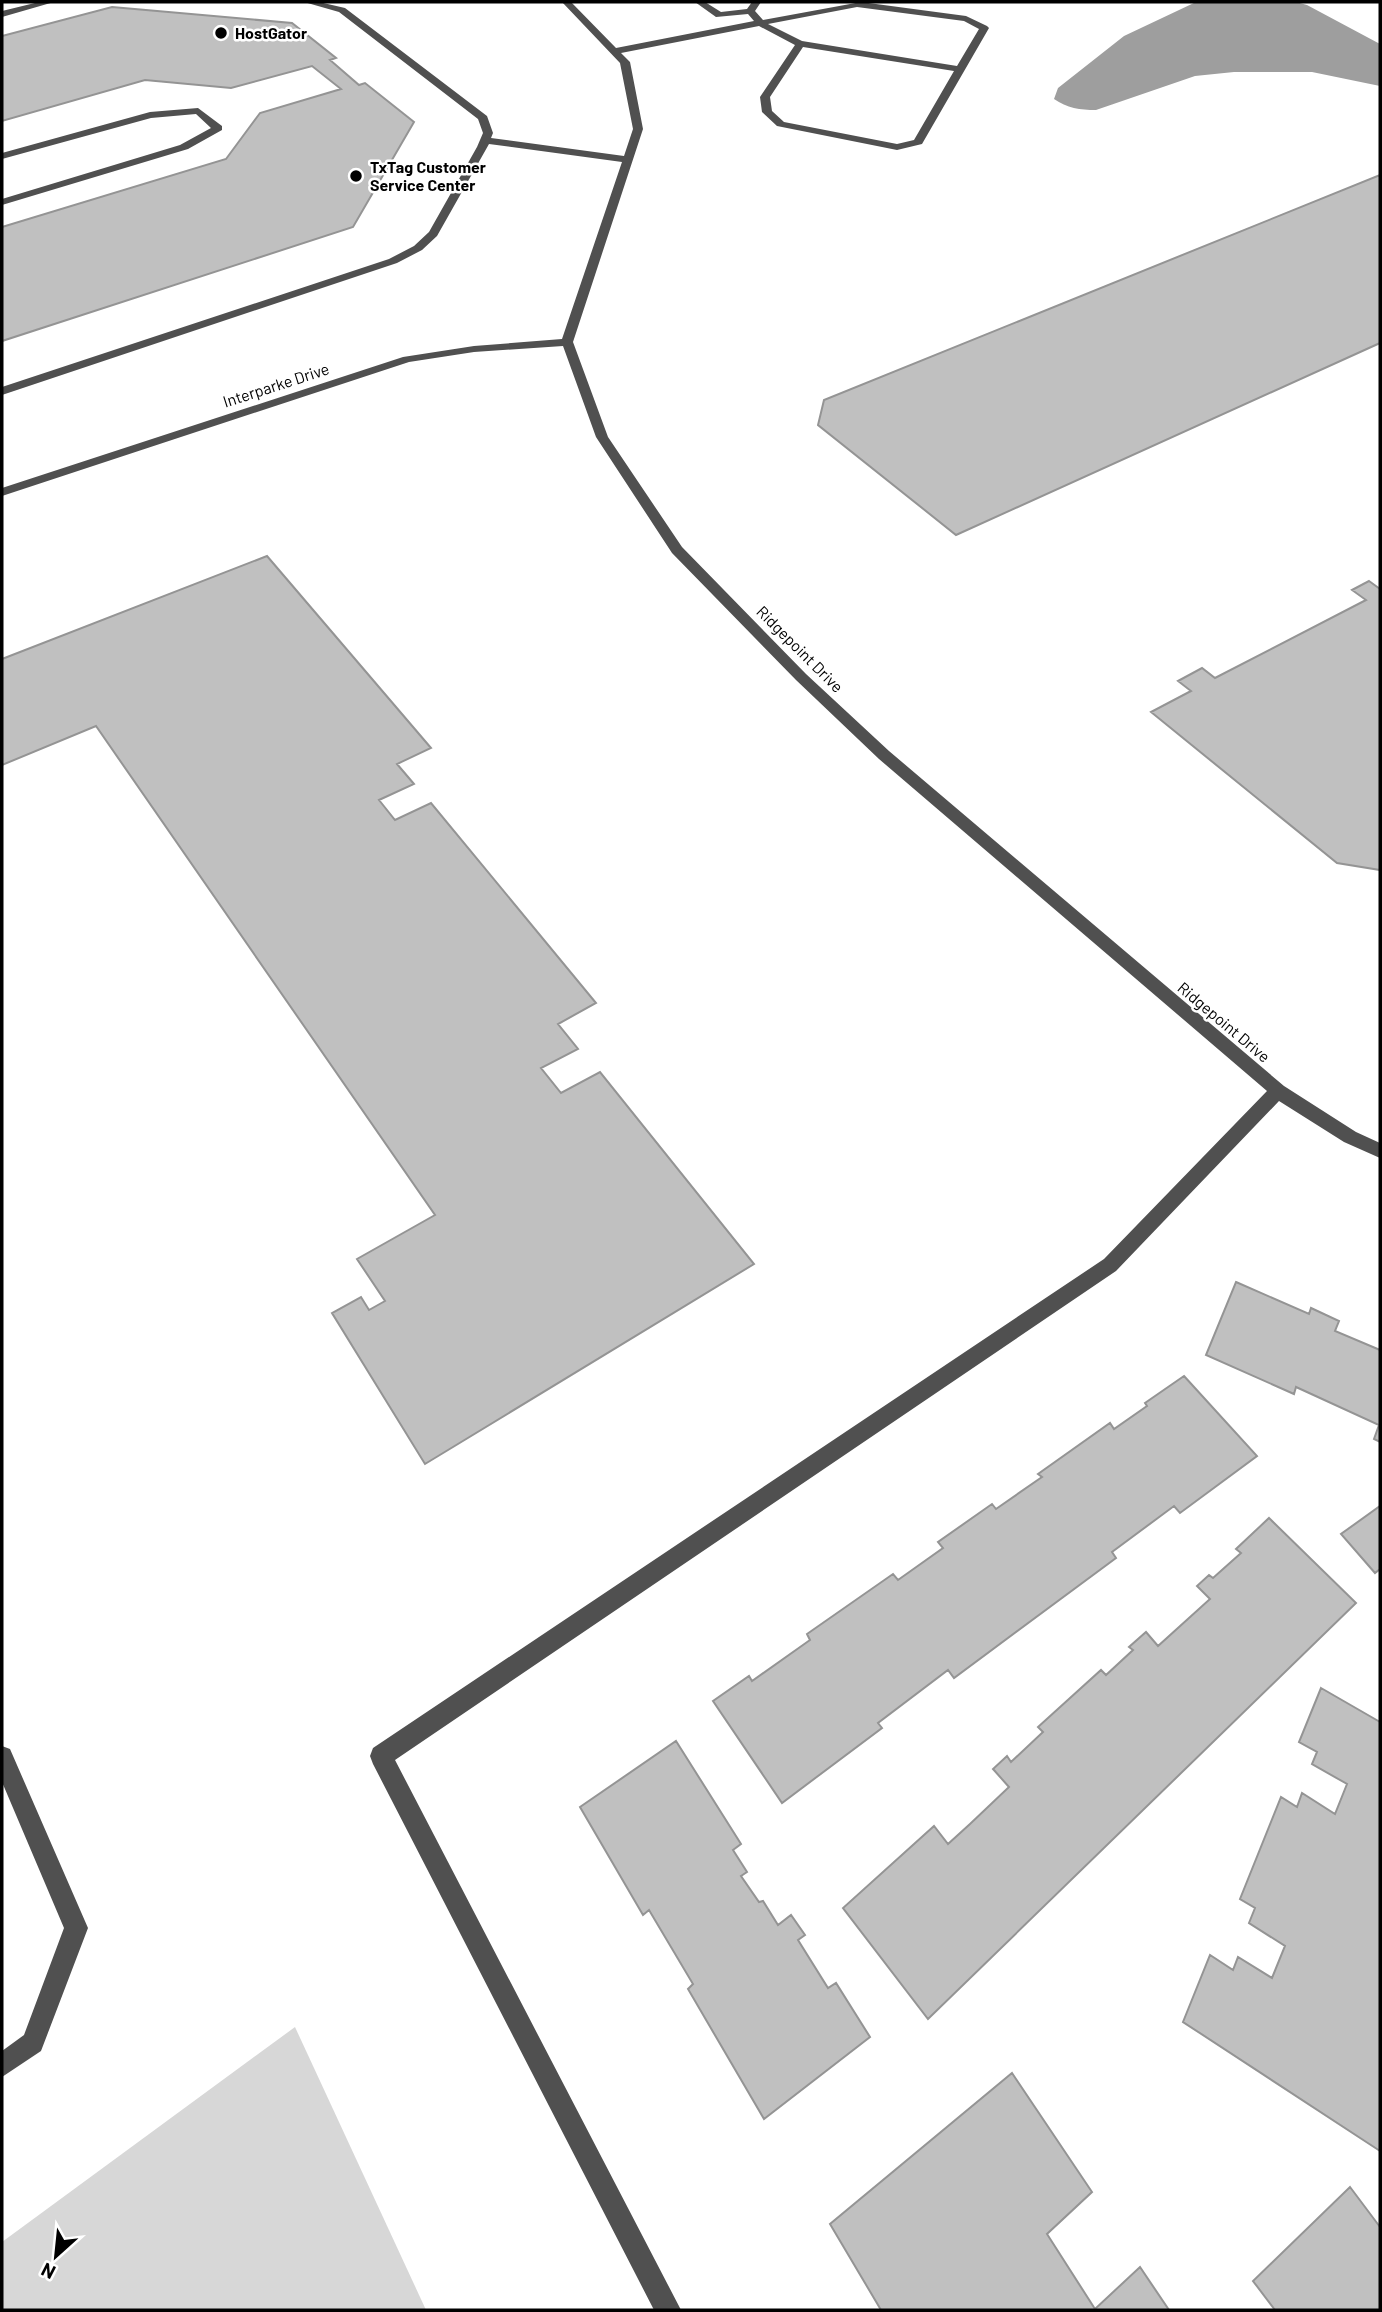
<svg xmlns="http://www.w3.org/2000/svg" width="1382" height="2312" font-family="Barlow,sans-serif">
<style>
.green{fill:#d7d7d7}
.water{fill:#9e9e9e}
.building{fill:#c0c0c0;stroke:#949494;stroke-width:2}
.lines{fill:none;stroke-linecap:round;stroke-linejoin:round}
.minor{fill:#505050;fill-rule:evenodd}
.poi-dot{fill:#000;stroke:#fff;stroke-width:2.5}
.labels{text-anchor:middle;stroke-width:5;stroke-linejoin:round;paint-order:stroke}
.far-poi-label{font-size:16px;font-weight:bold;fill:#000;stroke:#fff;text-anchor:start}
.far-street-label{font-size:16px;fill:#000;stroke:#fff}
</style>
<rect width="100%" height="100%" fill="#fff"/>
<path class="green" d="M295,2027l131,283h-424v-68z"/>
<path class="water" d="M1196,2h100l11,3 73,39v42l-68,-14h-78l-39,4 -99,34c-16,0 -29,-2 -42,-11l4,-11 66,-52z"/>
<path class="building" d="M112,7l180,16 44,35 -6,2 29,25 6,-2 49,39 -61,105 -351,114v-114l224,-68 34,-46 81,-24 -29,-23 -81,22 -86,-8 -143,41v-85z
M1380,175v168l-424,192 -138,-110 6,-25z
M267,556l164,192 -34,16 17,20 -35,16 16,20 36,-17 165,200 -38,21 20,25 -37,19 20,25 39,-21 154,192 -329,200 -93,-151 29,-16 8,13 16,-9 -28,-42 78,-44 -339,-489 -94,39v-106z
M1369,581l11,8v281l-43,-7 -186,-151 40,-21 -13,-10 24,-13 13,10 151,-78 -14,-10z
M1236,1282l73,32 2,-6 28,13 -4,10 45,19v92l-6,-3 5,-14 -83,-38 -2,7 -88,-39z
M1184,1376l73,80 -77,57 -6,-7 -62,46 4,6 -162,120 -6,-8 -70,53 4,5 -100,75 -69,-102 36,-25 3,5 58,-41 -3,-6 86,-60 5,6 45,-32 -5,-6 54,-38 4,5 46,-32 -4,-3 72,-51 4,6 33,-23 -2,-3z
M1380,1506v63l-5,4 -34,-39z
M1269,1518l87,85 -428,416 -85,-111 91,-82 14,18 22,-20 39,-37 -16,-18 14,-13 4,6 32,-30 -5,-5 63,-57 5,5 27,-25 -4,-3 17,-15 12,14 52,-47 -13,-13 12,-11 4,3 28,-25 -5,-4z
M1321,1688l59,34v429l-197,-129 27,-67 23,15 5,-13 34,21 13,-32 -36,-23 6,-15 -15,-9 41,-102 16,10 5,-14 33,21 12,-30 -35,-20 5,-12 -18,-10z
M676,1741l65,103 -8,6 14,22 -6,4 18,26 4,-1 15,24 13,-10 14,20 -7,5 30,48 8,-5 34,54 -106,82 -76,-130 5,-5 -44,-74 -6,5 -63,-108z
M1012,2073l80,119 -45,42 48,75 45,-42 29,43h-288l-51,-86z
M1350,2187l30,40v83h-105l-22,-29z"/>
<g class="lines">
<path class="minor" d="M39,2h15l-52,15v-6z
M304,2h15l26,6 142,108 6,17 -2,5 133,18 9,-27 -13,-66 -58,-61h9l45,46 138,-27 -6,-7 -32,3 -21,-15h10l16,10 26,-3 5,-7h9l-6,9 8,9 98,-18 105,14 21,10 2,2 -67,116 -25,6 -120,-24 -15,-14 -2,-15 35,-52 -36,-19 -138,27 9,9 13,67 -70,213 35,95 74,110 124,127 83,77 395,335 72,46 24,11v15l-36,-16 -65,-41 -163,170 -721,489 286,550h-27l-281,-546 -3,-8 3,-8 731,-489 163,-168 -388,-332 -83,-79 -124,-127 -76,-116 -33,-91 -89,6 -65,10 -407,134v-8l401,-131 71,-11 88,-7 60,-177 -133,-18 -52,92 -15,14 -25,13 -395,132v-8l387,-128 25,-13 15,-14 48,-85 6,-14 -5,-14 -139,-107zM857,7l107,14 15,8 -22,37 -155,-25 -34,-17zM803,47l151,24 -40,69 -17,4 -113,-22 -12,-11 -2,-14z
M198,108l24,18v4l-34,19 -186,56v-6l178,-54 31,-17 -15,-14 -45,4 -149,41v-6l148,-41z
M2,1746l8,3 78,179 -47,123 -39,26v-26l22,-16 40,-107 -62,-146z"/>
</g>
<g class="poi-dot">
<circle cx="221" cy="33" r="7"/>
<circle cx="356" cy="176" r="7"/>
</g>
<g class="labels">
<g class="far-poi-label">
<text x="235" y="39">HostGator</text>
<text x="370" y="173">TxTag Customer<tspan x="370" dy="18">Service Center</tspan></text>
</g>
<g class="far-street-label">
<text transform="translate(276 385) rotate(-18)" y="6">Interparke Drive</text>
<text transform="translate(800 649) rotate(45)" y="6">Ridgepoint Drive</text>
<text transform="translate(1224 1022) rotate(40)" y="6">Ridgepoint Drive</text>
</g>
</g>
<rect width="1382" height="2312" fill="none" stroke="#000000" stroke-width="7"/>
<g transform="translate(56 2256) rotate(207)" stroke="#ffffff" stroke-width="5" paint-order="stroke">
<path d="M0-5L12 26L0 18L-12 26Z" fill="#000000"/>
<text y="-10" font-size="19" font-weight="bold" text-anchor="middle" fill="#000000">N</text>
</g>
</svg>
